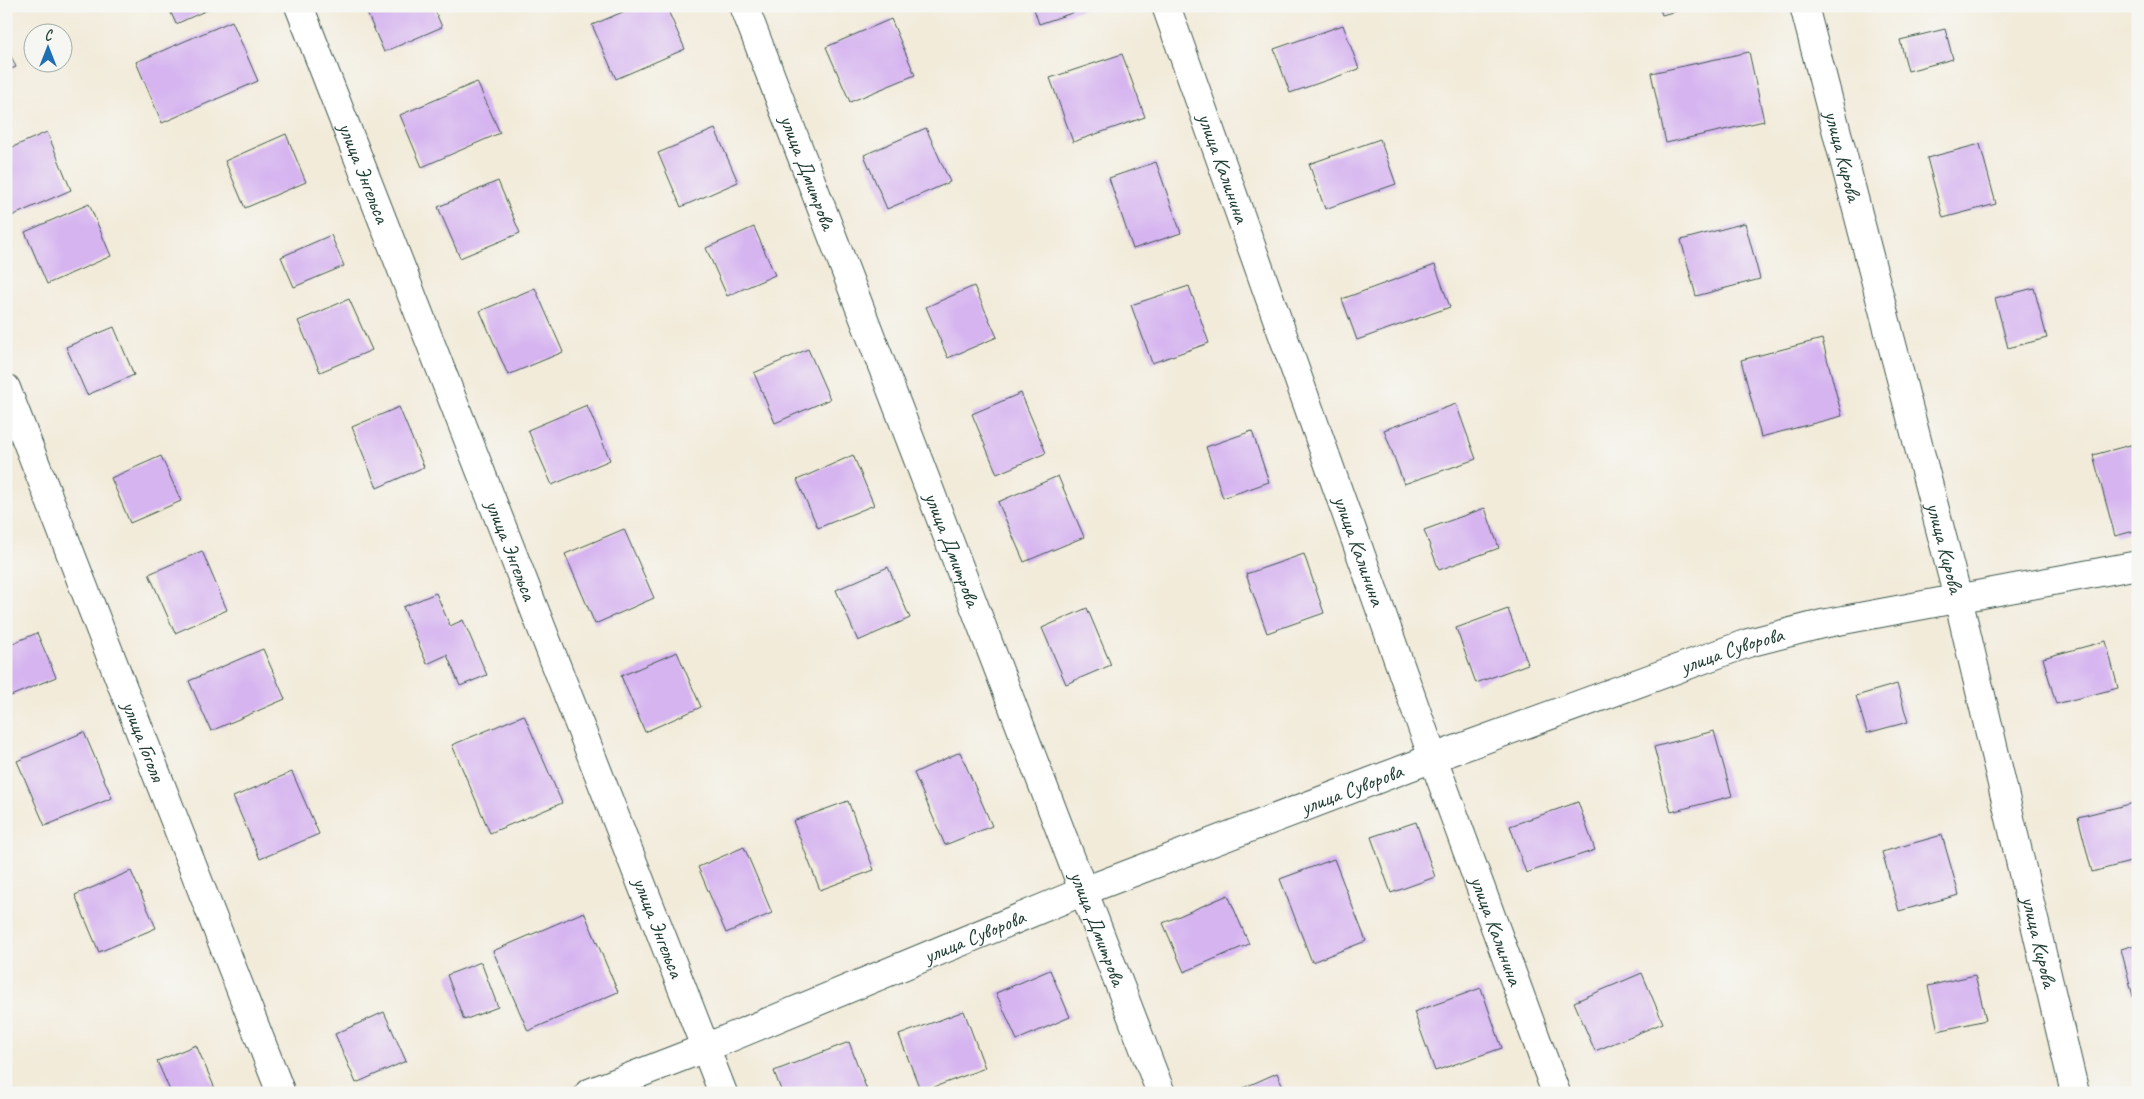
<svg xmlns="http://www.w3.org/2000/svg" width="2144" height="1099" font-family="Caveat,sans-serif">
<style>
.building{fill:#d6b4f0}
.lines{fill:none;stroke-linecap:round;stroke-linejoin:round}
.minor-casing{stroke:#3f574d;stroke-width:30}
.minor{stroke:#fff;stroke-width:28}
.labels{text-anchor:middle;stroke-width:4;stroke-linejoin:round;paint-order:stroke}
.street-label{font-size:21px;fill:#1f3d34;stroke:#f6f6f2}
</style>
<rect width="100%" height="100%" fill="#f6f6f2"/>
<filter id="ink" filterUnits="userSpaceOnUse"><feTurbulence type="fractalNoise" baseFrequency=".02" numOctaves="2"/><feDisplacementMap in="SourceGraphic" scale="10" xChannelSelector="R" yChannelSelector="G"/><feConvolveMatrix kernelMatrix="1 2 1 2 8 2 1 2 1" color-interpolation-filters="sRGB"/></filter>
<filter id="wash" filterUnits="userSpaceOnUse"><feTurbulence type="fractalNoise" baseFrequency=".0096" numOctaves="4" result="noise"/><feDisplacementMap in="SourceGraphic" scale="20" xChannelSelector="R" yChannelSelector="G"/><feGaussianBlur stdDeviation="1.12" result="paint"/><feColorMatrix in="noise" values="0 0 0 0 0 0 0 0 0 0 0 0 0 0 0 0 0 1.4 0 .05"/><feComposite in="paint" operator="in"/></filter>
<g filter="url(#wash)">
<rect width="100%" height="100%" fill="#f2ebda"/>
<g id="blocks">
<path class="building" d="M168,6h48l-40,18z
M364,6h69l9,21 -58,25z
M637,6h29l19,43 -69,30 -24,-54z
M1033,6h57v1l-51,17z
M1659,6h31v1l-28,8z
M891,19l24,56 -65,27 -24,-55z
M232,21l26,60 -96,42 -26,-61z
M1343,25l16,44 -69,24 -16,-44z
M1945,29l8,30 -45,12 -8,-31z
M6,45l10,22 -10,4z
M1749,52l15,69 -98,22 -15,-70z
M1122,54l23,63 -72,25 -23,-64z
M477,82l23,51 -78,34 -22,-52z
M926,128l24,54 -63,27 -23,-54z
M715,129l23,53 -57,25 -23,-54z
M47,132l24,58 -64,28 -1,-68z
M286,134l20,48 -61,26 -20,-47z
M1380,139l16,45 -71,25 -16,-45z
M1980,144l16,60 -53,14 -16,-60z
M1156,162l25,71 -48,16 -24,-71z
M498,181l22,52 -60,25 -22,-51z
M89,204l22,52 -64,28 -22,-52z
M1745,223l15,56 -64,17 -15,-56z
M754,227l21,48 -48,21 -21,-48z
M331,235l13,31 -50,21 -13,-30z
M1435,265l15,42 -93,33 -15,-41z
M974,286l23,51 -49,21 -22,-51z
M1189,286l20,57 -57,20 -21,-58z
M535,288l28,64 -55,23 -28,-64z
M2034,288l13,50 -39,10 -13,-50z
M349,299l23,51 -52,22 -22,-51z
M114,327l20,48 -47,20 -21,-48z
M1822,339l20,77 -81,21 -20,-77z
M808,349l22,50 -55,24 -21,-50z
M1021,393l25,60 -49,21 -25,-60z
M1456,404l20,55 -72,25 -20,-54z
M587,405l23,55 -58,25 -24,-55z
M399,407l25,60 -47,21 -25,-61z
M1252,431l17,51 -46,16 -17,-51z
M2134,444l4,14v72l-23,6 -22,-81z
M853,455l21,50 -56,23 -21,-48z
M161,456l20,45 -51,22 -19,-45z
M1058,476l26,61 -60,25 -26,-60z
M1485,508l14,40 -60,22 -15,-40z
M624,529l30,69 -59,26 -30,-70z
M202,551l25,59 -52,23 -26,-59z
M1304,554l20,59 -57,20 -21,-59z
M888,567l22,51 -52,23 -22,-51z
M436,593l14,33 13,-6 24,55 -27,11 -13,-31 -20,9 -24,-57z
M1087,608l24,57 -45,19 -24,-56z
M1508,609l20,55 -52,19 -20,-55z
M37,633l19,44 -50,21v-52z
M2106,641l12,47 -62,16 -13,-46z
M263,649l22,50 -74,32 -22,-50z
M677,652l24,55 -56,25 -24,-56z
M1897,684l11,38 -41,11 -11,-37z
M524,715l38,88 -72,30 -38,-88z
M1714,731l18,65 -61,16 -17,-65z
M84,732l28,66 -67,28 -28,-65z
M960,752l32,74 -47,19 -31,-72z
M292,772l27,62 -59,25 -27,-62z
M848,801l26,69 -54,20 -27,-69z
M1578,802l17,48 -69,23 -16,-47z
M2138,802v58l-46,12 -14,-55z
M1416,822l19,55 -44,16 -20,-56z
M1942,835l17,60 -60,16 -17,-59z
M744,847l28,66 -46,20 -28,-66z
M1334,859l32,82 -54,21 -32,-83z
M131,871l25,57 -57,24 -24,-57z
M1228,895l21,49 -65,28 -21,-49z
M584,912l34,80 -90,39 -35,-80z
M2138,944v68h-1l-16,-63z
M481,962l17,45 -34,13 -17,-45z
M1050,970l20,47 -53,23 -21,-47z
M1642,973l21,50 -68,28 -21,-49z
M1975,975l11,45 -48,11 -10,-45z
M1481,988l21,60 -67,23 -21,-59z
M964,1011l21,57 -64,24 -22,-57z
M384,1012l22,49 -50,22 -21,-49z
M849,1042l19,51h-86l-8,-22z
M196,1045l21,48h-46l-14,-32z
M1277,1073l9,20h-54z"/>
</g>
</g>
<g filter="url(#ink)">
<use href="#blocks" fill-opacity="0" stroke="#3f574d" stroke-width="1"/>
<g class="lines">
<g class="minor-casing">
<g id="minor">
<path id="s1" d="M299,6l424,1087"/>
<path id="s2" d="M744,6l417,1087"/>
<path id="s3" d="M1166,6l267,752 123,335"/>
<path id="s4" d="M1804,6l154,592 117,495"/>
<path id="s5" d="M6,388l275,705"/>
<path id="s6" d="M589,1093l116,-45 379,-157 349,-133 315,-115 74,-19 316,-59"/>
</g>
</g>
<use href="#minor" class="minor"/>
</g>
</g>
<g class="labels">
<g class="street-label">
<text dy="7" stroke="none"><textPath href="#s4" startOffset="155">улица Кирова</textPath></text>
<text dy="7" stroke="none"><textPath href="#s3" startOffset="172">улица Калинина</textPath></text>
<text dy="7" stroke="none"><textPath href="#s2" startOffset="178">улица Дмитрова</textPath></text>
<text dy="7" stroke="none"><textPath href="#s1" startOffset="179">улица Энгельса</textPath></text>
<text dy="7" stroke="none"><textPath href="#s4" startOffset="560">улица Кирова</textPath></text>
<text dy="7" stroke="none"><textPath href="#s2" startOffset="582">улица Дмитрова</textPath></text>
<text dy="7" stroke="none"><textPath href="#s1" startOffset="584">улица Энгельса</textPath></text>
<text dy="7" stroke="none"><textPath href="#s3" startOffset="578">улица Калинина</textPath></text>
<text dy="7" stroke="none"><textPath href="#s6" startOffset="1226">улица Суворова</textPath></text>
<text dy="7" stroke="none"><textPath href="#s5" startOffset="379">улица Гоголя</textPath></text>
<text dy="7" stroke="none"><textPath href="#s6" startOffset="821">улица Суворова</textPath></text>
<text dy="7" stroke="none"><textPath href="#s1" startOffset="989">улица Энгельса</textPath></text>
<text dy="7" stroke="none"><textPath href="#s2" startOffset="988">улица Дмитрова</textPath></text>
<text dy="7" stroke="none"><textPath href="#s3" startOffset="982">улица Калинина</textPath></text>
<text dy="7" stroke="none"><textPath href="#s6" startOffset="416">улица Суворова</textPath></text>
<text dy="7" stroke="none"><textPath href="#s4" startOffset="965">улица Кирова</textPath></text>
</g>
</g>
<rect width="2144" height="1099" fill="none" stroke="#f6f6f2" stroke-width="25"/>
<g transform="translate(48 48)"><circle r="24" fill="#f6f6f2" stroke="#a0aca6"/>
<path d="M0-4L9 19L0 12L-9 19Z" fill="#1f6fb2"/>
<text y="-8" font-size="14" font-weight="bold" text-anchor="middle" fill="#1f3d34">С</text>
</g>
</svg>
